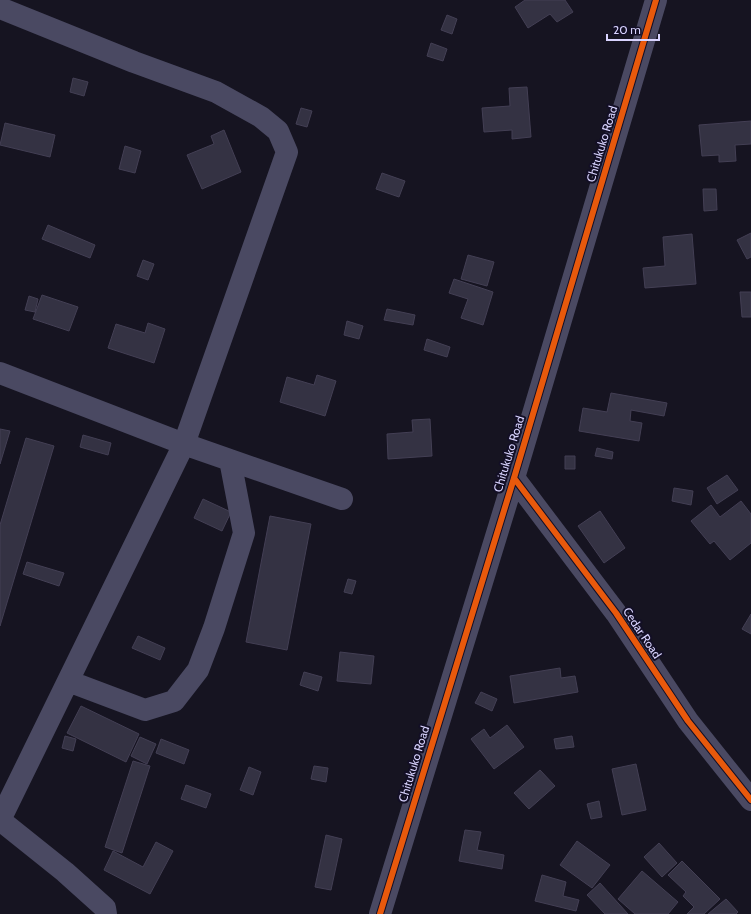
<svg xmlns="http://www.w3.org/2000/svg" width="751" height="914" font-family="Cabin,sans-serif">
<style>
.building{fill:#343243;stroke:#433f54}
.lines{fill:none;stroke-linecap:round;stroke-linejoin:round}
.minor{stroke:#4a4962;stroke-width:22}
.cycleway-casing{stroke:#130f26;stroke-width:8}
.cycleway{stroke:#e8590c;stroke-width:6}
.labels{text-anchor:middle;stroke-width:4;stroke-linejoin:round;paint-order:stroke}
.street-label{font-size:12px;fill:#d9d4ff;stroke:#130f26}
</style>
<rect width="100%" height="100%" fill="#161421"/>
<path class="building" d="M525,0h40l8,12 -16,10 -7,-8 -22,14 -13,-21z
M447,15l10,4 -5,15 -11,-4z
M431,43l16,6 -4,12 -16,-5z
M73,78l15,4 -4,14 -14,-4z
M527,87l4,50 -19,2v-9l-28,2 -2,-24 28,-2 -1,-18z
M301,108l11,3 -5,16 -11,-3z
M751,121v23l-16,1 1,16 -17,1v-7l-17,1 -3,-31z
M5,123l50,12 -5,22 -50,-12z
M224,130l17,42 -39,17 -15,-34 27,-11 -3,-8z
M125,146l16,5 -6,22 -16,-4z
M382,173l23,8 -6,16 -23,-8z
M703,189h13l1,21 -13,1z
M48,225l47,20 -5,13 -48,-19z
M751,233v24l-4,2 -10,-19z
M692,234l4,50 -51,4 -2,-20 22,-2 -2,-29z
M468,255l26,7 -7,24 -26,-7z
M143,260l11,4 -6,16 -11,-4z
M454,279l39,13 -10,33 -22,-7 7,-19 -19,-6z
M740,292h11v25h-9z
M42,295l36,12 -9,24 -36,-12z
M29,296l9,3 -3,13 -10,-2z
M387,309l28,6 -2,10 -29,-5z
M347,321l16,5 -4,13 -15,-4z
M148,323l17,6 -11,34 -46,-15 8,-24 29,9z
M427,339l23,8 -3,10 -23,-7z
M317,375l19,6 -11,35 -45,-14 7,-25 27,8z
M611,393l56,10 -3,13 -33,-6 -1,11 12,2 -3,18 -60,-10 4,-23 24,4z
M430,419l2,37 -44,3 -1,-25 26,-2 -1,-12z
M0,429l10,2 -10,33z
M83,435l28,8 -3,12 -28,-8z
M26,438l28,8 -54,180v-101z
M597,448l16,4 -1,7 -17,-3z
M565,456h10v13h-10z
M727,475l11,15 -21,14 -10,-16z
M674,488l19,3 -2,14 -19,-4z
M203,499l28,13 -9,19 -28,-13z
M741,501l10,13v29l-21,17 -16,-19 -4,3 -19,-23 20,-16 9,12z
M600,511l25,37 -21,15 -26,-37z
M270,516l41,8 -24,126 -41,-8z
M27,562l37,11 -5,13 -36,-12z
M348,579l8,2 -4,13 -8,-2z
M751,614v20l-9,-5z
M138,636l27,12 -5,12 -28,-12z
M340,652l34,4 -3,28 -34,-3z
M560,668l1,10 14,-2 3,16 -64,11 -4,-27z
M304,672l18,5 -4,14 -18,-6z
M481,692l16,7 -5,12 -17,-8z
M81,706l58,28 -13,28 -59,-29z
M507,725l17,22 -30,22 -23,-30 13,-10 6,9z
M65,736l11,3 -3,12 -11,-3z
M572,736l2,11 -18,2 -2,-10z
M140,737l16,7 -9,20 -16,-8z
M161,739l28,11 -5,14 -28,-11z
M133,761l17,5 -28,87 -17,-6z
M636,764l10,46 -24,5 -10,-46z
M314,766l14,2 -2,14 -15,-3z
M249,767l12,5 -8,23 -13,-5z
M540,770l15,16 -26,23 -15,-16z
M186,785l25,9 -5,14 -25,-9z
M599,801l3,16 -11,2 -4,-15z
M465,830l16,2 -4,18 27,5 -2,14 -43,-8z
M326,835l16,4 -11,51 -16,-3z
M577,841l33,24 -18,23 -32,-23z
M156,842l17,9 -23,43 -46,-24 9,-19 30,16z
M659,843l18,20 -15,14 -18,-20z
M682,861l38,38 -16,15h-17l7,-7 -11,-11 3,-4 -18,-17z
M642,871l36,31 -10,12h-33l-17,-15z
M542,875l24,7 -3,14 16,4 -3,11 -41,-10z
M600,883l28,31h-23l-18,-19z
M726,899l12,13 -2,2h-28z"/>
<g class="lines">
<path class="minor" d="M0,8l134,54 82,30 45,25 17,14 9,21 -103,292 -184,376
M0,373l184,71 158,55
M514,478l102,135 72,108 63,79
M68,681l77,29 29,-9 24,-31 16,-42 30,-95 -14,-73
M0,820l65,52 40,36 1,6
M380,914l134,-436 142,-478"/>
<g class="cycleway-casing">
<path id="cycleway" d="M514,478l102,135 72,108 63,79
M380,914l134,-436 142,-478"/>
</g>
<use href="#cycleway" class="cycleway"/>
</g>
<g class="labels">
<g class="street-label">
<text transform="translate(602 144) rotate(-73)" y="4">Chitukuko Road</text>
<text transform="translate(509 454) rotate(-73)" y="4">Chitukuko Road</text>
<text transform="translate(642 633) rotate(56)" y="4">Cedar Road</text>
<text transform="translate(414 764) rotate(-73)" y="4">Chitukuko Road</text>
</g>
</g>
<path d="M607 34v6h52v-6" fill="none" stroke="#d9d4ff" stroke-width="2"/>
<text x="613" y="34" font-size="12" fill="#d9d4ff" stroke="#130f26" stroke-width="3" paint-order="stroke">20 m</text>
</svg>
